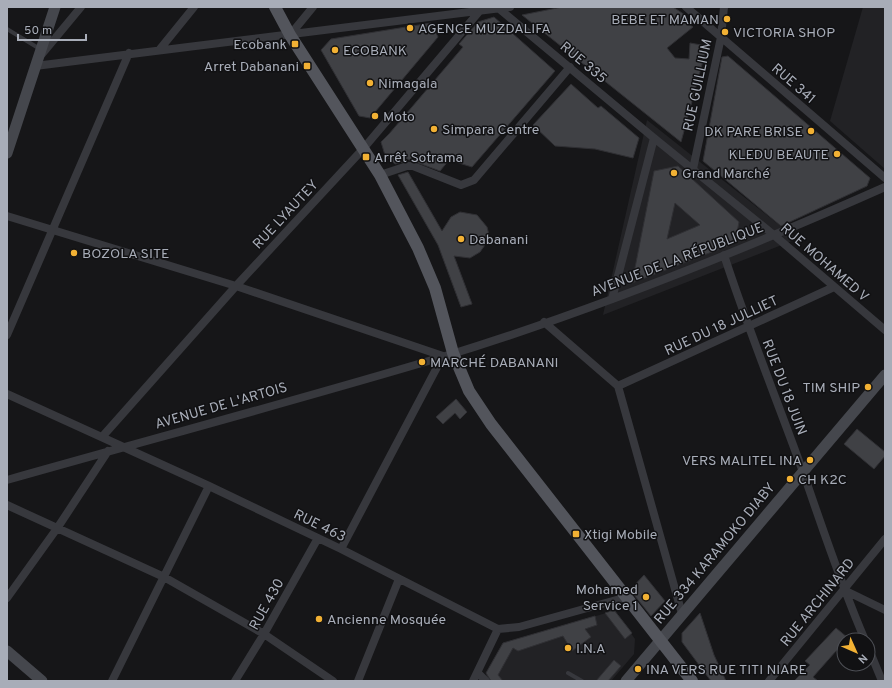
<svg xmlns="http://www.w3.org/2000/svg" width="892" height="688" font-family="Overpass,sans-serif">
<style>
.built{fill:#222225}
.building{fill:#404145;stroke:#303034;fill-rule:evenodd}
.lines{fill:none;stroke-linecap:round;stroke-linejoin:round}
.lane{stroke:#37383d;stroke-width:4}
.street{stroke:#37383d;stroke-width:8}
.secondary{stroke:#45474d;stroke-width:11}
.primary{stroke:#53555c;stroke-width:12}
.poi-dot{fill:#f2b134;stroke:#111113;stroke-width:1.5}
.labels{text-anchor:middle;stroke-width:3;stroke-linejoin:round;paint-order:stroke}
.poi-label{font-size:14px;fill:#a8adb8;stroke:#111113;text-anchor:start}
.street-label{font-size:14px;fill:#a8adb8;stroke:#111113}
</style>
<rect width="100%" height="100%" fill="#161618"/>
<path class="built" d="M863,7h22v162l-55,-48z
M647,120l150,119 -194,76z
M613,611l3,1 19,27 -1,15 -23,27h-121l-4,-5 18,-33z"/>
<path class="building" d="M562,7h111l12,8 -4,3 12,9 -26,21 8,10 14,1 1,-16 17,3 -26,96 -159,-127z
M494,17l61,54 -83,96 -23,-7 -9,11 -41,-15 4,6 -8,2 -10,-9 -4,-13 8,-8 74,-87 -4,-3 19,-22z
M431,23l7,14 -68,81 -11,-2 -38,-66 10,-11z
M728,56l142,122 -3,8 -86,40 -78,-65 19,-104z
M571,84l27,24 3,-2 38,32 -6,20 -38,-9 -40,-3 -22,-21z
M678,166l61,56 -4,21 -103,40 22,-112zM675,203l25,22 -33,14z
M408,172l34,59 9,-14 9,-5 17,3 10,12 2,8 -2,7 -7,10 -10,6 -16,-2 18,48 -11,3 -23,-62 -40,-70z
M456,399l11,13 -7,7 -5,-6 -12,11 -7,-7z
M857,429l28,23v4l-11,13 -30,-25z
M644,575l21,26 -14,15 -21,-26z
M614,610l18,23 -7,6 -20,-26z
M700,613l14,42 12,26h-15l-29,-39v-9z
M595,616l2,9 -12,4 6,8 -19,14 -9,-15 -45,15 -5,-3 -15,27 5,6h-12l-5,-8 17,-30z
M836,628l12,10 -4,2v2l-31,35 5,4h-24l16,-16 -5,-4z
M614,660l7,6 -13,15h-12z"/>
<g class="lines">
<path class="lane" d="M7,29l33,20
M568,673l14,8"/>
<path class="street" d="M497,7l157,131 121,98 110,94
M686,7l199,171
M290,35l23,-28
M160,49l34,-42
M42,54l39,-47
M35,66l475,-59
M693,169l28,-132 3,-30
M380,175l27,-9h6l48,19 13,-5 96,-113
M7,216l229,70 207,70
M724,255c24,74 53,145 79,217 20,57 38,113 62,168
M612,299l42,-161
M544,322l74,64 64,228
M7,335l122,-282
M618,386l216,-99
M7,394l202,92 132,63 157,80 21,-2 108,-30
M102,437l134,-151 127,-137 120,-142
M7,480c145,-41 291,-80 435,-123 151,-46 299,-106 443,-170
M7,505l157,72 100,57 69,47
M341,549l102,-193
M844,590l41,20
M7,598l51,-71 50,-76
M868,647l14,34
M478,673l8,8
M112,681l97,-195
M235,681l29,-47 54,-96
M358,681l41,-102
M473,681l25,-52
M769,681l116,-142"/>
<path class="secondary" d="M7,153l48,-146
M7,651l35,30
M626,681l259,-306"/>
<path class="primary" d="M275,7l15,28 90,140 38,73 17,40 18,65 16,38 22,33 201,257"/>
</g>
<g class="poi-dot">
<circle cx="727" cy="19" r="4"/>
<circle cx="410" cy="28" r="4"/>
<circle cx="725" cy="32" r="4"/>
<rect x="291" y="40" width="8" height="8" rx="2"/>
<circle cx="335" cy="50" r="4"/>
<rect x="303" y="62" width="8" height="8" rx="2"/>
<circle cx="370" cy="83" r="4"/>
<circle cx="375" cy="116" r="4"/>
<circle cx="434" cy="129" r="4"/>
<circle cx="811" cy="131" r="4"/>
<circle cx="837" cy="154" r="4"/>
<rect x="362" y="153" width="8" height="8" rx="2"/>
<circle cx="674" cy="173" r="4"/>
<circle cx="461" cy="239" r="4"/>
<circle cx="74" cy="253" r="4"/>
<circle cx="422" cy="362" r="4"/>
<circle cx="868" cy="387" r="4"/>
<circle cx="810" cy="460" r="4"/>
<circle cx="790" cy="479" r="4"/>
<rect x="572" y="530" width="8" height="8" rx="2"/>
<circle cx="646" cy="597" r="4"/>
<circle cx="319" cy="619" r="4"/>
<circle cx="568" cy="648" r="4"/>
<circle cx="638" cy="669" r="4"/>
</g>
<g class="labels">
<g class="poi-label">
<text x="719" y="24" text-anchor="end">BEBE ET MAMAN</text>
<text x="418" y="33">AGENCE MUZDALIFA</text>
<text x="733" y="37">VICTORIA SHOP</text>
<text x="287" y="49" text-anchor="end">Ecobank</text>
<text x="343" y="55">ECOBANK</text>
<text x="299" y="71" text-anchor="end">Arret Dabanani</text>
<text x="378" y="88">Nimagala</text>
<text x="383" y="121">Moto</text>
<text x="442" y="134">Simpara Centre</text>
<text x="803" y="136" text-anchor="end">DK PARE BRISE</text>
<text x="829" y="159" text-anchor="end">KLEDU BEAUTE</text>
<text x="374" y="162">Arrêt Sotrama</text>
<text x="682" y="178">Grand Marché</text>
<text x="469" y="244">Dabanani</text>
<text x="82" y="258">BOZOLA SITE</text>
<text x="430" y="367">MARCHÉ DABANANI</text>
<text x="860" y="392" text-anchor="end">TIM SHIP</text>
<text x="802" y="465" text-anchor="end">VERS MALITEL INA</text>
<text x="798" y="484">CH K2C</text>
<text x="584" y="539">Xtigi Mobile</text>
<text x="638" y="594" text-anchor="end">Mohamed<tspan x="638" dy="16">Service 1</tspan></text>
<text x="327" y="624">Ancienne Mosquée</text>
<text x="576" y="653">I.N.A</text>
<text x="646" y="674">INA VERS RUE TITI NIARE</text>
</g>
<g class="street-label">
<text transform="translate(584 62) rotate(40)" y="5">RUE 335</text>
<text transform="translate(794 83) rotate(41)" y="5">RUE 341</text>
<text transform="translate(697 85) rotate(-78)" y="5">RUE GUILLIUM</text>
<text transform="translate(285 214) rotate(-47)" y="5">RUE LYAUTEY</text>
<text transform="translate(677 259) rotate(-21)" y="5">AVENUE DE LA RÉPUBLIQUE</text>
<text transform="translate(825 262) rotate(41)" y="5">RUE MOHAMED V</text>
<text transform="translate(721 325) rotate(-25)" y="5">RUE DU 18 JULLIET</text>
<text transform="translate(785 387) rotate(69)" y="5">RUE DU 18 JUIN</text>
<text transform="translate(221 405) rotate(-16)" y="5">AVENUE DE L'ARTOIS</text>
<text transform="translate(320 525) rotate(26)" y="5">RUE 463</text>
<text transform="translate(714 553) rotate(-50)" y="5">RUE 334 KARAMOKO DIABY</text>
<text transform="translate(817 602) rotate(-51)" y="5">RUE ARCHINARD</text>
<text transform="translate(266 604) rotate(-61)" y="5">RUE 430</text>
</g>
</g>
<rect width="892" height="688" fill="none" stroke="#a8adb8" stroke-width="16"/>
<g transform="translate(856 652) rotate(135)"><circle r="19" fill="#111113" stroke="#4d4f55"/>
<path d="M0-3L7 15L0 10L-7 15Z" fill="#f2b134"/>
<text y="-6" font-size="11" font-weight="bold" text-anchor="middle" fill="#a8adb8">N</text>
</g>
<path d="M18 34v6h68v-6" fill="none" stroke="#a8adb8" stroke-width="2"/>
<text x="24" y="34" font-size="12" fill="#a8adb8" stroke="#111113" stroke-width="3" paint-order="stroke">50 m</text>
</svg>
